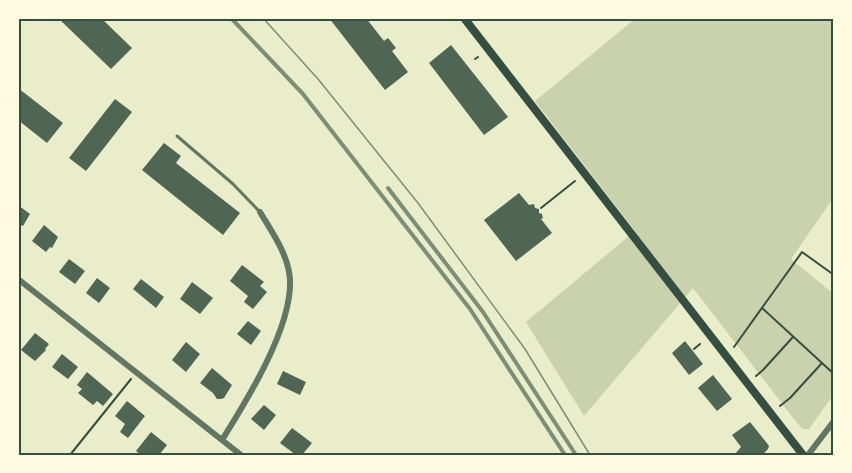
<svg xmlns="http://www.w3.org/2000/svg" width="852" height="473" font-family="Literata,serif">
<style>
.green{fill:#cad2ad}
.building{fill:#4f6655}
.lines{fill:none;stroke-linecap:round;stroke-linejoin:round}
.path{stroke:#344e41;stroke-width:2}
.service{stroke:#617663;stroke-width:3}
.minor{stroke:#617663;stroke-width:6}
.secondary{stroke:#344e41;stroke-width:8}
.tram{stroke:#7c8e77;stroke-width:1.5}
.rail{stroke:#7c8e77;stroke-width:4}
.neatline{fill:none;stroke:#344e41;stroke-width:2}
</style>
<rect width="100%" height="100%" fill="#e9edc9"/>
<path class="green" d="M636,18h198v179l-43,62 43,35v100l-25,35h-6l-6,-6 -104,-135 -109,128 -58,-94 109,-91 -100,-130z"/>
<path class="building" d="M58,18h43l31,30 -21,21z
M329,18h37l18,23 4,-3 8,10 -4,3 16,21 -23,18z
M451,45l57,72 -24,18 -55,-72z
M18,88l45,35 -16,20 -29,-23z
M115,99l17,13 -46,59 -17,-13z
M164,143l17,13 -5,7 64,50 -17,22 -81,-65z
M519,193l10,12 5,-1 1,4 4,1v4l3,1 1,4 -2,1 11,14 -36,28 -32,-41z
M18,205l12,9 -7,12 -1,-1 -4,4z
M44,225l14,12 -6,11 -2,-1 -4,5 -14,-11z
M69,259l16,12 -10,13 -16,-12z
M242,265l22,17 -4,4 7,6 -14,17 -9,-7 4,-6 -18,-15z
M97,278l13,10 -11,15 -13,-10z
M141,279l23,18 -8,11 -23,-19z
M192,282l21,16 -13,16 -20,-15z
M248,321l13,10 -10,14 -14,-11z
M35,333l14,11 -4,5 1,1 -11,11 -14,-11z
M685,341l18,23 -14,11 -17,-22z
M186,342l14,12 -14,18 -14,-12z
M62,354l16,13 -10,12 -16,-12z
M212,368l20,17 -8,13 -3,1h-4l-4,-6 -13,-10z
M283,371l23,11 -6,13 -23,-11z
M87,372l26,22 -10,12 -6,-5 -4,4 -15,-12 4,-4 -5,-4z
M713,375l19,24 -15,12 -19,-23z
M127,401l18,15 -17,22 -8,-6 5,-8 -10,-8z
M264,405l12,10 -12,15 -13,-11z
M750,422l16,20 3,4 -1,3 -6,6h-28l7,-8 -9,-12z
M292,428l20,15 -10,12h-6l-16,-12z
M151,432l16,13 -8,10h-18l-5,-4z"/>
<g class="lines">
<path class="path" d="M475,59l3,-2
M541,208l34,-27
M762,308l72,66
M734,347l68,-95 32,23
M694,349l6,-5
M756,376l7,-6 30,-33
M780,406l10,-8 32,-35
M70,455l61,-76"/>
<path class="service" d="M177,136l56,48 26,27"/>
<path class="minor" d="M18,279l223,176
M222,440c25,-40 70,-112 68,-160 -1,-24 -18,-48 -30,-68
M808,455l26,-34"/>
<path class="secondary" d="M464,18l339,437"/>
<path class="tram" d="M263,18l55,61 100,124 107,146 65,106"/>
<path class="rail" d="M231,18l72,76 167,215 95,146
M388,188l95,124 93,143"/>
</g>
<rect width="852" height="473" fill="none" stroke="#fefae0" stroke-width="39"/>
<rect x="20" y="20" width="812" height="434" class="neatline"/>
</svg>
